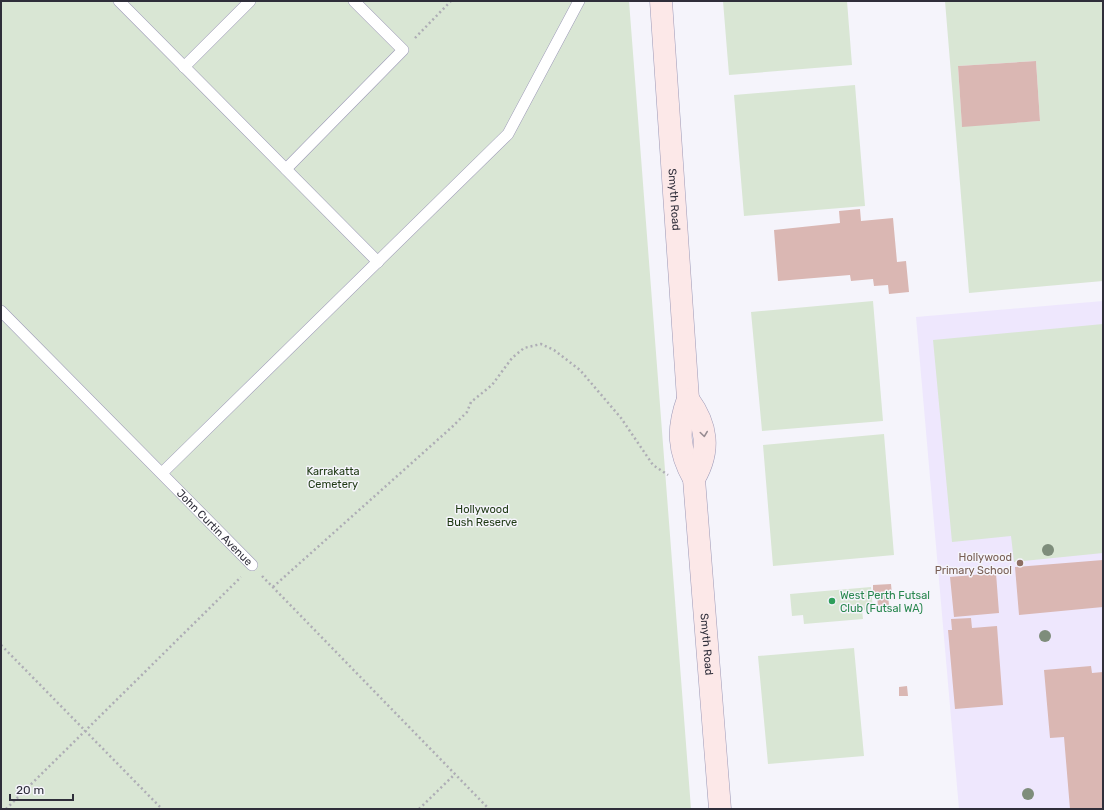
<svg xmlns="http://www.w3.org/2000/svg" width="1104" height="810" font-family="Rubik,sans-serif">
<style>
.education{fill:#eee7fd}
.green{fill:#d9e6d4;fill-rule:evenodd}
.building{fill:#dab7b3}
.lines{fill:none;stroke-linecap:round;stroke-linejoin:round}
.lane-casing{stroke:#9c99b7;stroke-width:12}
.secondary-casing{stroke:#9c99b7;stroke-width:23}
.path{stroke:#aeadb5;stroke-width:2.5;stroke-dasharray:2 3;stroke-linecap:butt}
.lane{stroke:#fff;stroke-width:11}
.secondary{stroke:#fce8e8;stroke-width:22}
.tree{fill:#7e8d7b}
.oneway{stroke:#968b91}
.education-dot{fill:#8d6e63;stroke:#f5f4fb;stroke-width:1.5}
.leisure-dot{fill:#2e9e5b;stroke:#f5f4fb;stroke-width:1.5}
.labels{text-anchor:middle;stroke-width:3;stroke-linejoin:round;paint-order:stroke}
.street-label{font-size:11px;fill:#2f2e3a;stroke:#f5f4fb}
.park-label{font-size:11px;fill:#1d3812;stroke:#f5f4fb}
.education-label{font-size:11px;fill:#785e54;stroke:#f5f4fb;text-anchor:end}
.leisure-label{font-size:11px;fill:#27864d;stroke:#f5f4fb;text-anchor:start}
</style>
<rect width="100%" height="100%" fill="#f5f4fb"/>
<path class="education" d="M1103,301v508h-144l-43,-492z"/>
<path class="green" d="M1,1h628l62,808h-690z
M723,1h124l5,64 -123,10z
M945,1h158v280l-134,12zM1036,61l4,60 -78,5 -4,-60z
M855,85l10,121 -121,10 -10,-121z
M873,301l10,120 -121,10 -11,-119z
M1103,324v229l-89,9 -3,-26 -59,6 -19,-202z
M884,434l10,121 -121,11 -10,-121z
M871,587l2,22 -11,1 1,9 -59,5 -1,-9 -11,1 -2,-22z
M854,648l10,108 -96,8 -10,-108z"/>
<path class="building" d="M1036,61l4,60 -78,6 -4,-61z
M860,209l1,12 32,-3 4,44 9,-1 3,31 -20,2 -1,-9 -14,1 -1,-7 -22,2 -1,-6 -72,6 -4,-51 66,-7 -1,-12z
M1103,560v47l-84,8 -4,-48z
M996,573l3,40 -45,4 -4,-40z
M891,584l1,11h-4l1,10 -11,1 -1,-10h-4v-11z
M971,618l1,10 25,-2 6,79 -48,4 -7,-79h4l-1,-11z
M1091,666l1,7 11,-1v137h-33l-6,-72 -14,1 -6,-68z
M907,686l1,10h-9v-9z"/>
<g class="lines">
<g class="lane-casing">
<g id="lane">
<path d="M119,1l259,261"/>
<path d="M184,67l66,-66"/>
<path d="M286,169l117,-119 -49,-49"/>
<path id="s1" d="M1,311l251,254"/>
<path d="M162,473l346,-339 71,-133"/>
</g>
</g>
<g class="secondary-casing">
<g id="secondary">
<path id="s2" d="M661,1l27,398c-11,30 -10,51 6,80l26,330"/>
<path d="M688,399c19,26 23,51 6,80"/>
</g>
</g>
<path class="path" d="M415,38l36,-37
M262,576l227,233
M273,587l179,-160 15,-15 4,-10 21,-17 20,-27 12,-10 17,-4 13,6 26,20 41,48 32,47 15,10
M1,645l161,164
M6,809l235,-232
M419,809l36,-35"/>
<use href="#lane" class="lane"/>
<use href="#secondary" class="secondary"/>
</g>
<g class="tree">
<circle cx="1048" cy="550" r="6"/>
<circle cx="1045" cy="636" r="6"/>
<circle cx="1028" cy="794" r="6"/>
</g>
<defs><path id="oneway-chevron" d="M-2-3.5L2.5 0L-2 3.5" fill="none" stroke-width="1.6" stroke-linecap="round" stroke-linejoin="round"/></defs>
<use class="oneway" href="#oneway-chevron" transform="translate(704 434) rotate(82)"/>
<circle class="education-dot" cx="1020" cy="563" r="4"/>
<circle class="leisure-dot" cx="832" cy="601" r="4"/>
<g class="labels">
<g class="street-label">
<text dy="4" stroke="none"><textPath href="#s2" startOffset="199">Smyth Road</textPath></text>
<text dy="4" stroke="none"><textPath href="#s1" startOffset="304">John Curtin Avenue</textPath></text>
<text dy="4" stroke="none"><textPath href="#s2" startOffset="648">Smyth Road</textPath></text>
</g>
<g class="park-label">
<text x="333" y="475">Karrakatta<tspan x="333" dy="13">Cemetery</tspan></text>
<text x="482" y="513">Hollywood<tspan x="482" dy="13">Bush Reserve</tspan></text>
</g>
<g class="education-label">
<text x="1012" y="561">Hollywood<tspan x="1012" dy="13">Primary School</tspan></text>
</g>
<g class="leisure-label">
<text x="840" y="599">West Perth Futsal<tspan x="840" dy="13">Club (Futsal WA)</tspan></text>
</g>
</g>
<rect width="1104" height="810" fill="none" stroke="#2f2e3a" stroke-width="4"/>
<path d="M10 794v6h63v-6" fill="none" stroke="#2f2e3a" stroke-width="2"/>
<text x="16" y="794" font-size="12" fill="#2f2e3a" stroke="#f5f4fb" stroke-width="3" paint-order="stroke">20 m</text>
</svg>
